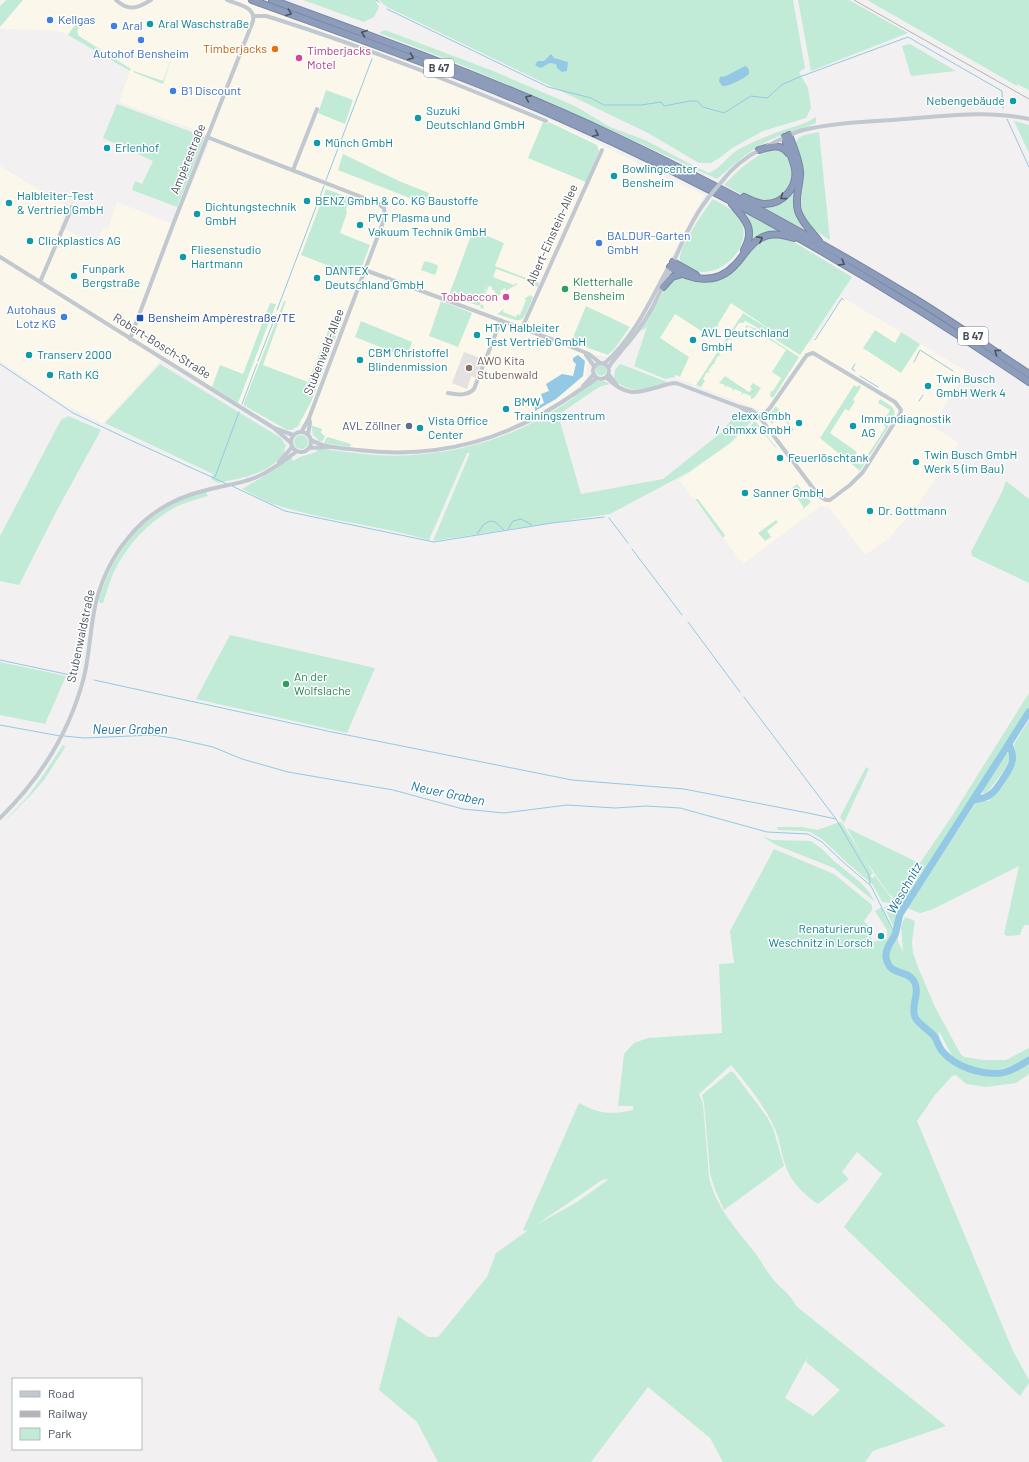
<svg xmlns="http://www.w3.org/2000/svg" width="1029" height="1462" font-family="Barlow,sans-serif">
<style>
.commercial{fill:#fbf8eb}
.education{fill:#e3e1e1}
.green{fill:#c2ebd7;fill-rule:evenodd}
.water{fill:#93c9e5}
.lines{fill:none;stroke-linecap:round;stroke-linejoin:round}
.stream{stroke:#93c9e5;stroke-width:1}
.river{stroke:#93c9e5;stroke-width:7}
.highway-casing{stroke:#7787a6;stroke-width:8}
.minor{stroke:#c1c8d0;stroke-width:4}
.highway{stroke:#8c9cba;stroke-width:6}
.rail{stroke:#b2b4b9;stroke-width:1}
.minor-bridge{stroke:#c1c8d0;stroke-width:4}
.oneway{stroke:#4c5460}
.shop-dot{fill:#3f7fe0;stroke:#fff;stroke-width:1.5}
.culture-dot{fill:#0f9aa8;stroke:#fff;stroke-width:1.5}
.food-dot{fill:#e8710a;stroke:#fff;stroke-width:1.5}
.hotel-dot{fill:#d1479c;stroke:#fff;stroke-width:1.5}
.leisure-dot{fill:#2e9e5b;stroke:#fff;stroke-width:1.5}
.transit-dot{fill:#1a4fb4;stroke:#fff;stroke-width:1.5}
.education-dot{fill:#8d6e63;stroke:#fff;stroke-width:1.5}
.service-dot{fill:#5c6f8a;stroke:#fff;stroke-width:1.5}
.labels{text-anchor:middle;stroke-width:3;stroke-linejoin:round;paint-order:stroke}
.shield{fill:#fff;stroke:#80848c;stroke-width:1}
.shield-label{font-size:11px;font-weight:bold;fill:#49505b}
.shop-label{font-size:12px;fill:#366cbe;stroke:#fff;text-anchor:start}
.culture-label{font-size:12px;fill:#0d838f;stroke:#fff;text-anchor:start}
.food-label{font-size:12px;fill:#c56008;stroke:#fff;text-anchor:end}
.hotel-label{font-size:12px;fill:#b23c85;stroke:#fff;text-anchor:start}
.street-label{font-size:12px;fill:#49505b;stroke:#fff}
.leisure-label{font-size:12px;fill:#27864d;stroke:#fff;text-anchor:start}
.transit-label{font-size:12px;fill:#164399;stroke:#fff;text-anchor:start}
.education-label{font-size:12px;fill:#785e54;stroke:#fff;text-anchor:start}
.service-label{font-size:12px;fill:#4e5e75;stroke:#fff;text-anchor:end}
.water-label{font-size:13px;font-style:italic;fill:#19729f;stroke:#fff}
</style>
<rect width="100%" height="100%" fill="#f2f0f0"/>
<path class="commercial" d="M4,0h241l178,68 122,50 159,77 -65,123 -28,35 -3,4 -12,-2 -8,7 -2,14 1,3 -7,7 -26,20 -40,21 -32,12 -48,10 -30,2 -30,-1 -53,-8 -9,-10v-4l-12,-5 -5,6 -8,2 -125,-72 -59,64 -40,-19 -63,-43v-195l67,41 -8,20 37,16 7,-15 5,1 9,-27 58,23 37,-89 -93,-34 11,-31 -54,-33 -18,-7 -14,-1 -44,-1v-24z
M667,293l64,10 72,48 5,-8 3,1 31,-47 124,74 -34,55 27,17 -44,66 -26,29 -24,17 -36,-47 -8,-2 -78,58 -64,-84 53,-37 23,-23 5,-10 -125,-48z"/>
<path class="education" d="M464,352l19,7 -7,19 -5,-2 -4,13 -15,-6z"/>
<path class="green" d="M6,0h17l-23,27v-21z
M303,0h74l-1,2 3,5 -5,10 -10,5z
M379,0h414l12,68 -6,4 9,16 3,20 -5,10 -43,13 -31,17 -11,9 -10,6h-12l-51,-30 -261,-126z
M798,0h51l59,33 -97,38z
M867,0h162v90l-12,-6v2z
M83,22l1,2 -5,3 -2,4 2,5 52,33 -1,2 -62,-36 8,-12 2,3z
M385,30l108,41 82,35 35,21 35,13 49,26 15,7c12,-5 17,-15 27,-22 9,-6 31,-15 42,-19 13,-5 26,-7 38,-15v6c-18,9 -38,11 -55,22 -16,9 -30,22 -44,34l-163,-75 -95,-40 -80,-31z
M910,44l46,27 -45,5 -9,-30z
M173,54l-10,30 -30,-12 1,-1 29,10z
M326,90l27,10 -8,24 -27,-11z
M117,104l88,33 -28,70 -45,-17 3,-9 7,3 11,-23 -50,-23z
M1014,121l15,4v28z
M543,122l4,2 2,-2 48,23 2,6 -13,31 -58,-24z
M819,132l11,108c-15,-9 -28,-19 -29,-38 0,-9 3,-17 3,-25 0,-12 -4,-23 -8,-34l2,-5 6,-3z
M772,150c3,1 8,1 12,3 4,3 6,8 8,13 5,19 -12,37 -31,35 -11,0 -27,-11 -37,-16 15,-15 28,-29 48,-35z
M343,154l56,27 30,12 -4,11 -87,-34z
M799,173l-5,26 9,28 -1,1 -37,-20 1,-1 11,-3z
M326,189l24,9 -4,11 1,4 -7,20 30,12 -12,32 -57,-22z
M713,199c10,6 23,11 28,22 13,27 -25,63 -52,47 -3,-2 -8,-3 -9,-7 -3,-12 25,-51 33,-62z
M747,214l32,17 -19,3 -10,9c3,-12 2,-17 -3,-29z
M473,230l31,13 -9,23 44,17 -1,4 -6,-2 1,-3 -37,-13 -3,8 21,8 2,-2 2,1 -12,7 -1,-3 -5,3 1,3 -6,3 1,-2 -2,-5h-2v-3l-3,-1 -8,18 3,2 -1,3 -3,-2 8,-25 -9,24 -30,-11z
M772,237l17,2 63,38 -52,78 -47,-30 -8,-4 -2,2h-4l-4,6 2,3 -3,-1 -4,7 2,2 -3,-1 -5,7 2,2h-3l-4,6 2,2h-3l-4,7 2,1h-3l-5,7 2,1 -1,1 -2,-1 -4,7 2,2 -4,6 -5,-2 47,-72 37,23 -49,-33 -13,21v3l-2,-1 -7,10 -34,-22 -15,24 29,19 -9,20 -4,-2 -1,2 -10,2 -31,-13 14,-42 -2,4 -6,3 30,-50c11,-9 33,-3 46,-1l46,-40z
M426,261l11,4 1,2 -3,8 -14,-5 3,-8z
M530,295l3,2c-12,27 -7,27 -36,17l7,-5 -1,3 13,5 1,-3 3,1 6,-15 -2,-1z
M284,301h2l-23,64 45,17 26,-66 8,4 -31,82 -13,24 -6,4h-5l-44,-25z
M441,301l31,12 -14,34 -29,-11z
M270,303l6,1 -38,99 -26,-16 8,-22 23,9z
M586,306l44,21 -15,21 -7,7 -37,-13z
M361,321l51,21 -3,9 3,2 -2,6 -55,-22z
M747,325l9,4 43,28 -26,41 -3,-2 1,-5h2l8,-13 -9,-6 14,-22 -38,-24 -1,2 -2,-1z
M875,330l20,13 6,-11 19,12 -19,29 -38,-25z
M160,364l121,74 5,8 -2,4 1,3c-19,22 -40,24 -67,30l-7,-4 2,-5 -108,-51z
M620,364l3,1 44,17c-20,7 -36,14 -53,-3l1,-9z
M595.5 370a5.5 5.5 0 1 1 11 0a5.5 5.5 0 1 1-11 0Z
M725,376l24,16 3,-3 -2,-2 3,-4 8,5 -7,10 -3,1v-3l-8,-3 -1,2h-1l1,-3 -8,-3 -1,3 -1,-4 -6,-2 -2,2 1,-3 -6,-2z
M594,381h10l6,3 -11,3 -41,28 23,79 82,-15 59,-47 16,-21 16,8 -24,24 -41,29 -79,42 -177,27 37,-88h-3l-38,87c-51,-15 -103,-19 -153,-35 -12,-4 -23,-11 -34,-16l34,-20 15,-13 2,5 7,-4 16,-5 1,-4c19,3 38,5 58,7 62,4 126,-11 180,-45 14,-8 26,-19 39,-29z
M854,385l3,2 2,-2 2,2 -8,13 2,1 -6,10 -4,-2 -15,24 27,19 -4,7 8,6 25,-38 -3,-2 1,-1 5,2 -29,45 -40,-33z
M880,399c11,7 20,10 11,24l-6,-4 5,-9 -12,-7z
M776,406l18,24 -2,1 -4,-5 1,-1 -8,-8 1,-2 -3,-3 -8,6 3,4 -2,2 -4,-5 1,-4z
M68,416l33,14 -45,82 -37,73 -19,-4v-45l61,-116z
M755,421l22,27h-1l-11,-13 -9,-7 -12,7 -1,-1z
M311,425l11,4 -1,4 4,3 -2,5 -5,1v-3l-5,-4z
M294 442a7 7 0 1 1 14 0a7 7 0 1 1-14 0Z
M328,437l23,7 -1,3 -26,-4 2,-5z
M1006,481l23,18v84l-57,-27 -1,-4 31,-60z
M797,484l14,18 -8,7v-3l-8,-11 -3,-7z
M206,492l2,4c-10,3 -22,6 -32,11 -27,14 -50,39 -63,67 -4,9 -7,20 -10,29h-3l-1,-3c16,-54 50,-95 107,-108z
M695,499h3l27,36 -2,3z
M776,520l2,2 -11,9 4,6 -6,4 -7,-8z
M230,635l145,33 -28,65 -151,-34z
M0,662l66,14 -21,48 -45,-9z
M1029,693v17l-127,197 -5,-5 23,-39 32,-47z
M1029,720v205h-4l-3,4 -2,6 -13,1 -3,-2 15,-68 -88,44 -11,3 -13,-5 70,-107h12l14,-15 13,-24 -2,-18z
M63,745l2,1 -1,3 -20,31 -15,17 -29,29 28,-30 14,-19z
M1008,753l2,5 -7,14 -17,22 -5,-2 24,-38z
M866,767l3,2 -25,54 -4,-6z
M840,822l2,1 31,50 -3,3 3,2 2,-2 17,23 -1,4 -9,-1 -9,-17 -30,-26 -21,-20 -12,-7 -6,-1 -26,-1 -1,-3h25l15,3z
M847,828l70,34 -21,36h-2l-5,-4 -26,-37z
M762,836l11,4 38,1 11,8 12,12 26,21 9,10 6,10 -41,-34 -58,-23z
M774,849l60,25 38,31v5l-8,11 5,6 3,15 15,-3v-9l-12,-19 7,-4 12,27 -4,8 7,-4 6,15 -2,-27 4,-9 10,4 -3,20 1,12 5,14 17,40 25,46 4,4 20,3h22l23,-12v10c-29,16 -44,14 -74,3l-2,3c18,8 40,15 59,8 6,-2 12,-7 17,-10v12l-13,9 -30,4 -20,-3 -10,-9 -4,1 -17,19 -18,26 96,230 16,29v3l-9,13 -176,-169 38,-53 -25,-22 -15,20 7,7 -31,25c-14,-9 -28,-23 -33,-40 -4,-11 -5,-24 -10,-35 -9,-22 -29,-46 -44,-64l-32,29 4,10 6,73c7,31 27,51 46,76 6,8 11,17 17,25 8,10 19,16 24,28l150,120 -73,25 -8,11h-142l-13,-24 -62,-51 -57,75h-153l-21,-40 -38,-32 19,-74 30,21h10l49,-60 9,-24 31,-22 -4,-1 56,-127c22,11 30,12 54,7v-4h-15l6,-52 10,-11 14,-5 74,-5 -3,-69 15,-1 -4,-32zM939,1031l15,29c-12,-8 -15,-14 -15,-29zM609,1179l-32,23 -41,23 66,-45zM809,1354l-3,8 34,28 -27,26 -28,-18z
M889,906l11,4 -3,7 -2,13 -11,-23z
M731,1071l3,2 33,44 6,11 11,38 -60,44 -10,-23 -4,-14 -6,-70 -2,-8z"/>
<path class="water" d="M551,54l3,4 14,4 -1,9 -5,1 -5,-4 -1,-4 -6,-1c-6,2 -9,9 -15,1l3,-3h6z
M745,66l2,1 2,3v4c-6,5 -20,13 -27,12l-3,-5 1,-4 6,-1z
M578,355l7,6 -2,15 -27,23 -21,12v-4l9,-4 -3,-9 8,-3 -3,-7 16,-10 11,2 3,-12 -3,-3v-3z"/>
<g class="lines">
<path class="stream" d="M376,0l3,2
M387,9l161,78 43,11 13,7h37l20,-3 3,4 26,-5h7l6,6 21,6 27,-17 16,2 16,-14 19,-8 106,-39 94,54 1,17
M1007,119l22,48
M326,180l46,-121
M277,310l47,-124
M815,340l27,-42 2,2
M258,361l18,-46
M914,362l6,-12 33,21
M0,364l73,49 55,26 99,45
M855,364l-3,5 3,2
M860,376l18,11
M919,401l4,-6
M242,404l15,-40
M215,477l24,-65
M232,486l53,25 149,31 118,-19 52,-6
M609,518l19,25
M508,529l5,-8 8,-2 11,6
M477,534l6,-9 7,-4 5,1 9,8
M632,549l50,66
M688,622l52,70
M0,660l75,16
M94,680l238,52 240,48 112,9 124,24 28,6
M744,697l92,122 33,56 1,9
M0,725l60,11
M64,736l20,2 69,-3 20,3 40,9 29,12 46,13 105,18 70,19 41,4 63,-8 48,3 31,-2 34,2 87,24 41,2 14,8 21,20 28,24 24,48"/>
<path class="river" d="M1029,712l-129,202c-2,7 -3,14 -5,21 -4,7 -10,14 -9,22 3,20 21,12 28,24 7,12 -4,24 1,36 2,6 14,13 19,19 4,5 4,11 9,16 13,15 38,23 58,21 11,-1 19,-8 28,-13
M973,800c6,-1 14,-2 18,-6 5,-3 20,-26 21,-32 2,-6 -1,-13 -3,-18"/>
<g class="highway-casing">
<path id="highway" d="M252,0c104,38 208,74 310,119 164,72 319,162 467,263
M272,0c116,42 232,84 344,137 102,48 202,103 299,162 39,24 76,50 114,75
M789,135c4,11 10,24 11,36 1,13 -6,26 -2,40 5,14 13,19 21,30
M759,150c10,-3 22,-7 29,3
M744,197c7,3 14,7 21,7 18,0 33,-17 30,-35 -2,-12 -9,-21 -10,-32
M732,204c13,15 24,25 12,46
M673,262l23,13
M670,267c21,14 47,18 65,-2 9,-9 14,-21 26,-27 10,-6 22,-3 33,0
M663,287l9,-10 10,-3"/>
</g>
<path class="minor" d="M116,0c13,12 22,8 35,0
M254,16h12l10,3c92,29 181,65 270,102
M207,137l170,66 7,5 1,9 -76,201 -7,13
M767,146c12,-6 23,-12 36,-16 33,-8 68,-8 101,-11 43,-3 82,-9 125,0
M293,170l24,-61
M723,180c10,-13 23,-23 38,-31
M0,257l253,158 21,13 19,7
M365,270l194,72 30,12 10,8
M40,282l32,-75
M522,328l80,-178
M130,339l44,-117 79,-201c3,-14 -16,-17 -26,-21
M586,355l8,11
M593 371a8 8 0 1 1 16 0a8 8 0 1 1-16 0Z
M605,363c29,-26 44,-60 62,-93l3,-2
M609,367c3,-6 9,-11 13,-17 11,-12 21,-26 29,-40 20,-36 31,-78 57,-112
M609,375l8,10
M606,377c19,19 29,17 52,10 6,-2 12,-4 18,-4l64,24
M583,386l11,-12
M448,393c10,2 19,3 26,-4l27,-69
M758,415l-8,-2 -10,-6 11,3 7,5 61,81 7,4h4l20,-15 13,-13 37,-58 1,-4 -6,-8 -82,-49 -6,2 -3,4 -34,49 -10,10
M275,429l15,13
M291 442a10 10 0 1 1 20 0a10 10 0 1 1-20 0Z
M308,434l2,-11 -1,-5
M311,440c13,8 32,8 47,10 82,10 152,-11 219,-58 7,-5 14,-9 20,-14
M309,448l19,-1
M279,462l13,-15
M0,818c40,-39 70,-87 84,-141 6,-25 6,-50 12,-75 6,-23 17,-46 32,-64 20,-25 48,-41 79,-48 17,-5 35,-6 52,-14 14,-6 26,-16 38,-25"/>
<use href="#highway" class="highway"/>
<path class="rail" d="M854,0l175,99"/>
<path class="minor-bridge" d="M708,198l15,-18"/>
</g>
<defs><path id="oneway-chevron" d="M-2-3.5L2.5 0L-2 3.5" fill="none" stroke-width="1.6" stroke-linecap="round" stroke-linejoin="round"/></defs>
<g class="oneway">
<use href="#oneway-chevron" transform="translate(289 13) rotate(20)"/>
<use href="#oneway-chevron" transform="translate(364 33) rotate(-160)"/>
<use href="#oneway-chevron" transform="translate(411 57) rotate(21)"/>
<use href="#oneway-chevron" transform="translate(528 98) rotate(-156)"/>
<use href="#oneway-chevron" transform="translate(596 134) rotate(25)"/>
<use href="#oneway-chevron" transform="translate(783 197) rotate(143)"/>
<use href="#oneway-chevron" transform="translate(760 239) rotate(-27)"/>
<use href="#oneway-chevron" transform="translate(842 263) rotate(31)"/>
<use href="#oneway-chevron" transform="translate(997 352) rotate(-146)"/>
</g>
<g class="shop-dot">
<circle cx="50" cy="20" r="4"/>
<circle cx="114" cy="26" r="4"/>
<circle cx="141" cy="40" r="4"/>
<circle cx="173" cy="91" r="4"/>
<circle cx="599" cy="243" r="4"/>
<circle cx="64" cy="317" r="4"/>
</g>
<g class="culture-dot">
<circle cx="150" cy="24" r="4"/>
<circle cx="1013" cy="101" r="4"/>
<circle cx="418" cy="118" r="4"/>
<circle cx="317" cy="143" r="4"/>
<circle cx="107" cy="148" r="4"/>
<circle cx="614" cy="176" r="4"/>
<circle cx="307" cy="201" r="4"/>
<circle cx="9" cy="203" r="4"/>
<circle cx="197" cy="214" r="4"/>
<circle cx="360" cy="225" r="4"/>
<circle cx="30" cy="241" r="4"/>
<circle cx="183" cy="257" r="4"/>
<circle cx="74" cy="276" r="4"/>
<circle cx="317" cy="278" r="4"/>
<circle cx="477" cy="335" r="4"/>
<circle cx="693" cy="340" r="4"/>
<circle cx="29" cy="355" r="4"/>
<circle cx="360" cy="360" r="4"/>
<circle cx="50" cy="375" r="4"/>
<circle cx="928" cy="386" r="4"/>
<circle cx="506" cy="409" r="4"/>
<circle cx="799" cy="423" r="4"/>
<circle cx="853" cy="426" r="4"/>
<circle cx="420" cy="428" r="4"/>
<circle cx="780" cy="458" r="4"/>
<circle cx="916" cy="462" r="4"/>
<circle cx="745" cy="493" r="4"/>
<circle cx="870" cy="511" r="4"/>
<circle cx="881" cy="936" r="4"/>
</g>
<circle class="food-dot" cx="275" cy="49" r="4"/>
<g class="hotel-dot">
<circle cx="299" cy="58" r="4"/>
<circle cx="506" cy="297" r="4"/>
</g>
<g class="leisure-dot">
<circle cx="565" cy="289" r="4"/>
<circle cx="286" cy="684" r="4"/>
</g>
<rect class="transit-dot" x="136" y="314" width="8" height="8" rx="2"/>
<circle class="education-dot" cx="469" cy="368" r="4"/>
<circle class="service-dot" cx="409" cy="426" r="4"/>
<g class="labels">
<g class="shield">
<rect x="424" y="59" width="30" height="18" rx="3"/>
<rect x="958" y="327" width="30" height="18" rx="3"/>
</g>
<g class="shield-label">
<text x="439" y="72">B 47</text>
<text x="973" y="340">B 47</text>
</g>
<g class="shop-label">
<text x="58" y="24">Kellgas</text>
<text x="122" y="30">Aral</text>
<text x="141" y="58" text-anchor="middle">Autohof Bensheim</text>
<text x="181" y="95">B1 Discount</text>
<text x="607" y="240">BALDUR-Garten<tspan x="607" dy="14">GmbH</tspan></text>
<text x="56" y="314" text-anchor="end">Autohaus<tspan x="56" dy="14">Lotz KG</tspan></text>
</g>
<g class="culture-label">
<text x="158" y="28">Aral Waschstraße</text>
<text x="1005" y="105" text-anchor="end">Nebengebäude</text>
<text x="426" y="115">Suzuki<tspan x="426" dy="14">Deutschland GmbH</tspan></text>
<text x="325" y="147">Münch GmbH</text>
<text x="115" y="152">Erlenhof</text>
<text x="622" y="173">Bowlingcenter<tspan x="622" dy="14">Bensheim</tspan></text>
<text x="17" y="200">Halbleiter-Test<tspan x="17" dy="14">&amp; Vertrieb GmbH</tspan></text>
<text x="315" y="205">BENZ GmbH &amp; Co. KG Baustoffe</text>
<text x="205" y="211">Dichtungstechnik<tspan x="205" dy="14">GmbH</tspan></text>
<text x="368" y="222">PVT Plasma und<tspan x="368" dy="14">Vakuum Technik GmbH</tspan></text>
<text x="38" y="245">Clickplastics AG</text>
<text x="191" y="254">Fliesenstudio<tspan x="191" dy="14">Hartmann</tspan></text>
<text x="82" y="273">Funpark<tspan x="82" dy="14">Bergstraße</tspan></text>
<text x="325" y="275">DANTEX<tspan x="325" dy="14">Deutschland GmbH</tspan></text>
<text x="485" y="332">HTV Halbleiter<tspan x="485" dy="14">Test Vertrieb GmbH</tspan></text>
<text x="701" y="337">AVL Deutschland<tspan x="701" dy="14">GmbH</tspan></text>
<text x="368" y="357">CBM Christoffel<tspan x="368" dy="14">Blindenmission</tspan></text>
<text x="37" y="359">Transerv 2000</text>
<text x="58" y="379">Rath KG</text>
<text x="936" y="383">Twin Busch<tspan x="936" dy="14">GmbH Werk 4</tspan></text>
<text x="514" y="406">BMW<tspan x="514" dy="14">Trainingszentrum</tspan></text>
<text x="791" y="420" text-anchor="end">elexx Gmbh<tspan x="791" dy="14">/ ohmxx GmbH</tspan></text>
<text x="861" y="423">Immundiagnostik<tspan x="861" dy="14">AG</tspan></text>
<text x="428" y="425">Vista Office<tspan x="428" dy="14">Center</tspan></text>
<text x="924" y="459">Twin Busch GmbH<tspan x="924" dy="14">Werk 5 (im Bau)</tspan></text>
<text x="788" y="462">Feuerlöschtank</text>
<text x="753" y="497">Sanner GmbH</text>
<text x="878" y="515">Dr. Gottmann</text>
<text x="873" y="933" text-anchor="end">Renaturierung<tspan x="873" dy="14">Weschnitz in Lorsch</tspan></text>
</g>
<g class="food-label">
<text x="267" y="53">Timberjacks</text>
</g>
<g class="hotel-label">
<text x="307" y="55">Timberjacks<tspan x="307" dy="14">Motel</tspan></text>
<text x="498" y="301" text-anchor="end">Tobbaccon</text>
</g>
<g class="street-label">
<text transform="translate(188 159) rotate(-68)" y="4">Ampèrestraße</text>
<text transform="translate(552 235) rotate(-66)" y="4">Albert-Einstein-Allee</text>
<text transform="translate(162 346) rotate(32)" y="4">Robert-Bosch-Straße</text>
<text transform="translate(324 352) rotate(-69)" y="4">Stubenwald-Allee</text>
<text transform="translate(81 636) rotate(-78)" y="4">Stubenwaldstraße</text>
</g>
<g class="leisure-label">
<text x="573" y="286">Kletterhalle<tspan x="573" dy="14">Bensheim</tspan></text>
<text x="294" y="681">An der<tspan x="294" dy="14">Wolfslache</tspan></text>
</g>
<g class="transit-label">
<text x="148" y="322">Bensheim Ampèrestraße/TE</text>
</g>
<g class="education-label">
<text x="477" y="365">AWO Kita<tspan x="477" dy="14">Stubenwald</tspan></text>
</g>
<g class="service-label">
<text x="401" y="430">AVL Zöllner</text>
</g>
<g class="water-label">
<text x="130" y="734">Neuer Graben</text>
<text transform="translate(448 793) rotate(12)" y="5">Neuer Graben</text>
<text transform="translate(904 888) rotate(-60)" y="5">Weschnitz</text>
</g>
</g>
<rect x="12" y="1378" width="130" height="72" fill="#ffffff" stroke="#b6b9bd"/>
<rect x="20" y="1391" width="20" height="6" fill="#c1c8d0" stroke="#b6b9bd"/>
<text x="48" y="1398" font-size="12" fill="#49505b">Road</text>
<rect x="20" y="1411" width="20" height="6" fill="#b2b4b9" stroke="#b6b9bd"/>
<text x="48" y="1418" font-size="12" fill="#49505b">Railway</text>
<rect x="20" y="1428" width="20" height="12" fill="#c2ebd7" stroke="#b6b9bd"/>
<text x="48" y="1438" font-size="12" fill="#49505b">Park</text>
</svg>
